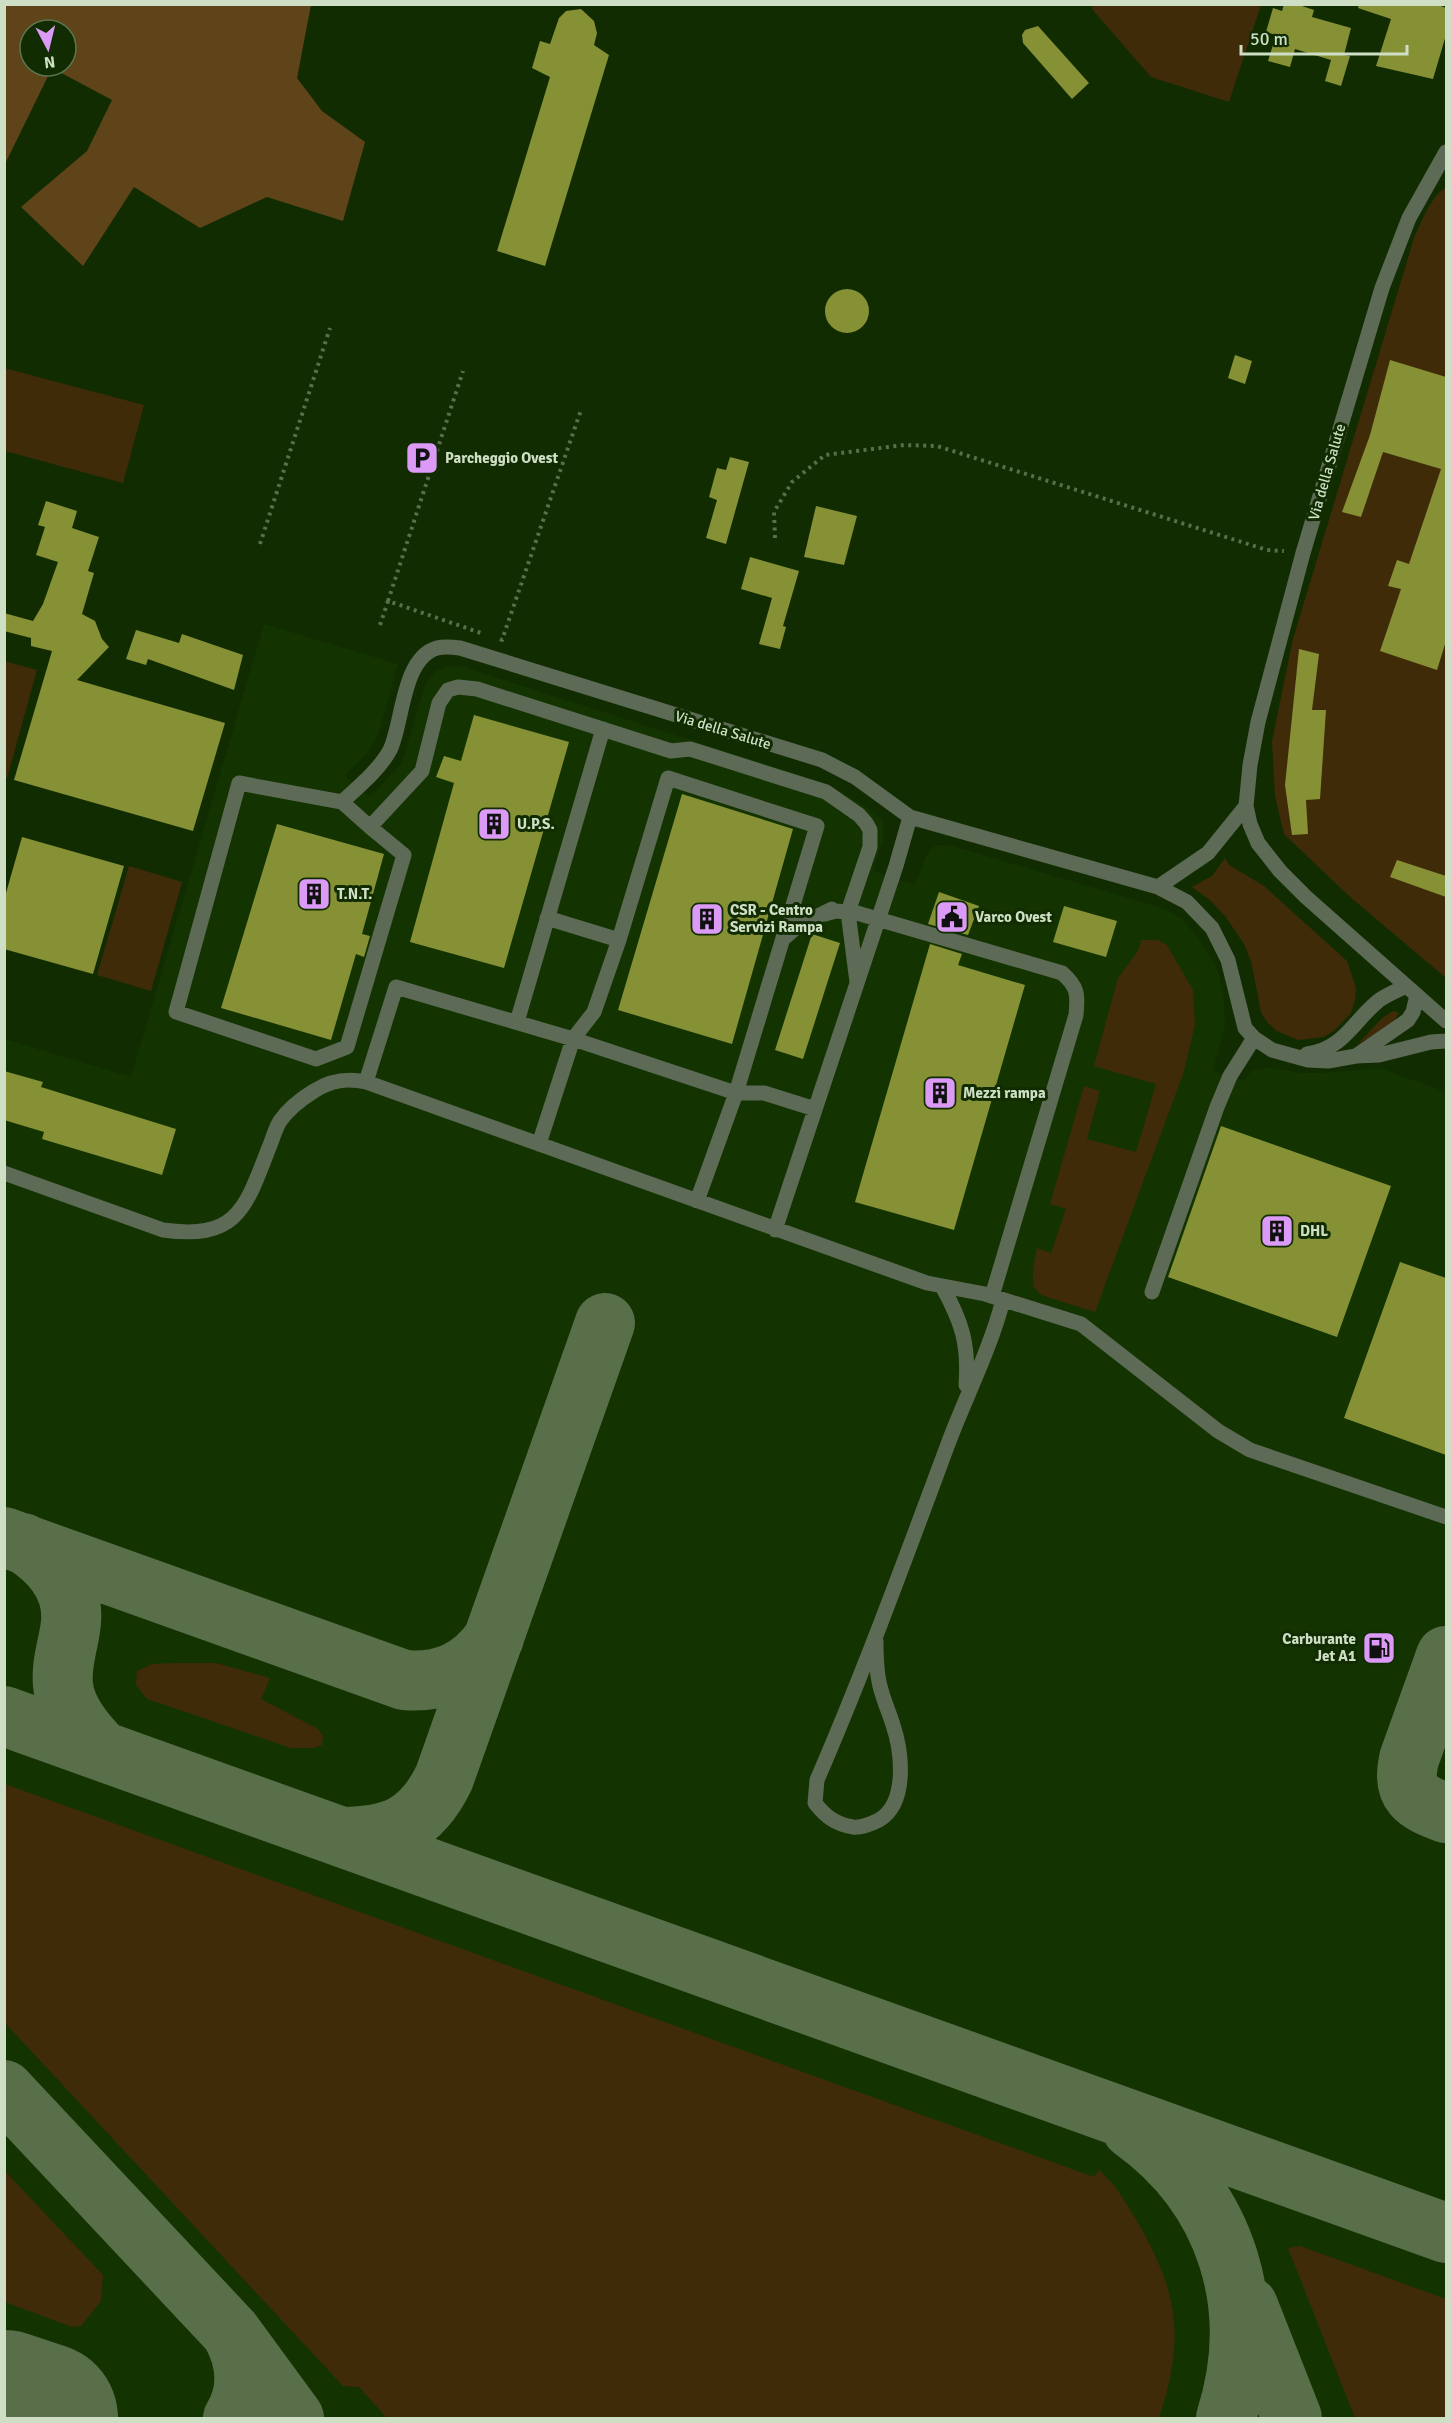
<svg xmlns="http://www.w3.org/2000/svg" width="1451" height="2423" font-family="Signika,sans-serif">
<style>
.built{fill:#133300}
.green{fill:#402b09}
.forest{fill:#5f4419;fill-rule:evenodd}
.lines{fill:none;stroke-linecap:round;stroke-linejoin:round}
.taxiway{stroke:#586f4a;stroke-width:60}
.runway{stroke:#586f4a;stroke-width:150}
.building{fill:#869136}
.path{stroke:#576f4a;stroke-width:4;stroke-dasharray:3 4.5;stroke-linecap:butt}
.minor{stroke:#5c6a56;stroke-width:15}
.labels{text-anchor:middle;stroke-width:6;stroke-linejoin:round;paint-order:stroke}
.poi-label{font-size:15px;font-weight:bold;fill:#cedfc6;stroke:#112c00;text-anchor:start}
.street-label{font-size:15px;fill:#cedfc6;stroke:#112c00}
</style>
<rect width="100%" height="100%" fill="#112c00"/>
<path class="built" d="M264,624l134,40 -19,69 -9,17 -25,26 25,21 32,-34 23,-79 11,-13 12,-5 16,1 364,117 40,24 14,11 2,9 -1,12 -10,31 42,14 11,-29 4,-6 6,-5h13l210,62 12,5 11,7 18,21 15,24 5,13 4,22 1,28 -12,43 30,11 8,-10 16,-4 34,6h19l60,-5 66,24v1326h-1441v-1379l126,38z"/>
<path class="green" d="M1093,5l168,-1v1l-32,97 -78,-25 -59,-68z
M1446,188v790l-97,-82 -65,-62 -9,-38 -3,-55 21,-102 121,-401c6,-13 19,-46 32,-50z
M4,368l140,37 -21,78 -118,-32z
M4,661l33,9 -30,108h-3z
M1225,858l4,7 35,21 83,75 9,27 -1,12 -4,13 -17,18 -11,6 -25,3 -21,-9 -10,-9 -6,-10 -10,-51 -7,-17 -19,-28 -15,-16 -18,-13 20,-11z
M129,866l53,16 -31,109 -54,-16z
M1141,940h17l9,5 26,45 2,35 -12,49 -88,238 -54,-17 -8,-9v-18l4,-20 14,5 15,-44 -16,-5 34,-118 16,5 -13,48 49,13 20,-68 -62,-18 24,-88 20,-27z
M1393,1011l6,2 -7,11 -35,21 24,-26z
M175,1663h41l54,15 -9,21 57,30 5,7 -1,9 -9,3h-22l-144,-49 -11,-14 1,-14 15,-7z
M5,1784l1089,393 5,-7c17,14 26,32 38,51 42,73 48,117 22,197h-772l-28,-31 -16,-1 -338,-363z
M4,2170l99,105 -2,26 -20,25 -9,1 -67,-25z
M1300,2246l146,53v119h-91l-67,-170z"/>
<path class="forest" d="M5,4l306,1 -14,73 25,33 43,31 -22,79 -76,-24 -67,31 -66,-41 -51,79 -62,-59 66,-56 25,-51 -60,-32 -47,96zM30,30h36v36h-36z"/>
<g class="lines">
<path class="taxiway" d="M4,1537l400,143c39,3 68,-10 90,-42
M23,1543c32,20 54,49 47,87 -3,19 -9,35 -7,55 2,25 22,49 39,66
M1446,1656l-37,103c-8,35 7,43 37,54
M4,1716l1442,517
M343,1837c50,-1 78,-12 101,-59l161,-455
M4,2090l227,242 63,86
M1132,2129c96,69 129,179 94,289
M1248,2306l44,112
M231,2332c16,28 19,58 2,86"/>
<path class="runway" d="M4,2405l39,13"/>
</g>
<path class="building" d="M1284,4h12l18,6 -2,7 39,11 -7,27 6,1 -9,30 -16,-5 6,-21 -36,-11 -5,18 -22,-6 8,-26 -10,-3 7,-24 9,3z
M1359,4h77l10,4v27l-13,44 -57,-13 15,-47 -33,-11z
M581,9l13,12 3,12 -3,12 15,10 -64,211 -48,-15 53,-174 -18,-9 8,-27 10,3 9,-26 7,-7z
M1038,26l51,57 -17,16 -49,-56 -1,-8 3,-5z
M825 311a22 22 0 1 1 44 0a22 22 0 1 1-44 0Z
M1235,355l17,6 -7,23 -17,-6z
M1390,360l56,17v264l-9,29 -57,-19 21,-62 -13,-3 9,-26 12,4 32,-95 -58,-17 -22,65 -19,-5 28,-77z
M730,457l19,5 -23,82 -20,-6 11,-38 -8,-3 8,-29 9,2z
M46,501l31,10 -5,17 27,9 -11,34 6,2 -12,41 13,7 7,18 7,8 -32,33 148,43 -32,108 -179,-51 38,-129 -21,-5v-8l-27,-7v-18l29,8 10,-17 15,-42 -22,-7 9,-28 -7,-2z
M816,506l41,10 -13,49 -40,-8z
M750,557l49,14 -16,55 3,1 -6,22 -21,-5 13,-46 -31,-9z
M136,630l43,13 3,-9 61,21 -9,35 -86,-31 -2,6 -20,-6z
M1299,649l20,5 -7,56h14l-6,89 -14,1 2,34 -16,1 -7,-50z
M474,715l95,27 -65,226 -94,-26 44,-159 -18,-6 8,-21 17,5z
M682,794l111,35 -61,215 -114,-34z
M277,824l107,30 -22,80 8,2 -6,21 -8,-3 -25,86 -110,-32z
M22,837l102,29 -31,108 -89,-25v-49z
M1397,860l49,16v21l-56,-20z
M939,892l40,14 -11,29 -40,-11z
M1064,906l53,15 -11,36 -53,-15z
M812,934l28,9 -37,116 -28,-9z
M930,944l32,10 -4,11 67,20 -71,245 -99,-28z
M4,1071l39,11 -2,5 135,42 -14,46 -120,-36 2,-7 -40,-12z
M1221,1126l170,60 -54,151 -169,-60z
M1400,1262l46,16v177l-102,-37z
M1374,1634l19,7 -8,22 -20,-7z"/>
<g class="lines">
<path class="path" d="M775,538l-1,-26 18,-30 33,-27 79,-10 33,1 330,104 17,1
M260,544l70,-216
M388,601l75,-230
M380,625l8,-24 96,33
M500,639l2,1 79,-230"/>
<path class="minor" d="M1446,152l-37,66 -27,70 -79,265 -45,169 -8,43 -4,41 4,18 8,19 22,28 26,26 140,124
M342,802l-103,-19 -63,229 140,47 31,-12 57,-192 -34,-28
M1158,887l50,-34 38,-47
M825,914l11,-3 21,2 205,60c16,14 16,21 14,42l-84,281
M547,918l72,22
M784,938l14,-12 34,-17
M857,982l-9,-70 22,-65v-17l-4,-7 -7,-8 -33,-23 -136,-43 -19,2 -194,-62 -19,-2 -10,3 -9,13 -17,68 -52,56 -28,-25c16,-15 37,-32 48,-52 13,-27 12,-92 47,-102 7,-2 16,-1 23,0l362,112 33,17 55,40 248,70 29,15 25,26 16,32 17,68 9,10 18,12 36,10 20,1 28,-5 23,-1 52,-13 15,-1
M517,1022l86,-293
M1307,1054c36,-5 45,-31 70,-52 8,-7 20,-11 29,-16
M1356,1056l52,-36 5,-8 4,-17
M366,1082l30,-95 177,52 163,54h28l51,16
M539,1144l34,-105 21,-27 25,-72 49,-162 149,48 -81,267 -39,108
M4,1173l159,57c73,10 82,-20 105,-80 4,-9 7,-21 12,-29 9,-13 21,-22 34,-30 17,-11 33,-13 52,-9l561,201 58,11 96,30 137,107 32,19 196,67
M775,1230l121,-364 14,-49
M942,1286c20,36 27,58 24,99
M1152,1292l65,-185 13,-31 24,-38
M876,1640c0,15 0,31 4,46 3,13 9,26 13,39 9,27 15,78 -14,95 -8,4 -17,8 -26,7 -18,-3 -28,-11 -38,-24l2,-23c48,-111 89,-223 131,-336 18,-48 42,-94 55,-144"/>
</g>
<defs>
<g id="parking-square" transform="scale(1.725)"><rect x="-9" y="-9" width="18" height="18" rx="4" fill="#db9af6" stroke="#112c00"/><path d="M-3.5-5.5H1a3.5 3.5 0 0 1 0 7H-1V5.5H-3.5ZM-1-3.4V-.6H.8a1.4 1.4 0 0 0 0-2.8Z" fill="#111"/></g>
<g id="building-square" transform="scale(1.725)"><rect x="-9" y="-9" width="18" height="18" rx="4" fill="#db9af6" stroke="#112c00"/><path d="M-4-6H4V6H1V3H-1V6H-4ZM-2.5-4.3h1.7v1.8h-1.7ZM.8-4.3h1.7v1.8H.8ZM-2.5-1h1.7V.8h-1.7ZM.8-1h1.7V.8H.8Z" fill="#111"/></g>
<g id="civic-square" transform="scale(1.725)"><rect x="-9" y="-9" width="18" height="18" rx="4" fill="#db9af6" stroke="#112c00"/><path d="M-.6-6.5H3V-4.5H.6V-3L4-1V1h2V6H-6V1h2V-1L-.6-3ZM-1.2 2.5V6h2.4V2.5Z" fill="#111"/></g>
<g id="fuel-square" transform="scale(1.725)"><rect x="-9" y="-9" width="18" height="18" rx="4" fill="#db9af6" stroke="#112c00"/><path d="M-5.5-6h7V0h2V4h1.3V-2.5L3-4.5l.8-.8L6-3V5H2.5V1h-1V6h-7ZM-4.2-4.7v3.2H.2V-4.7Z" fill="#111"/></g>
</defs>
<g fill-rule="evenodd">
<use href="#parking-square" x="422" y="458"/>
<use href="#building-square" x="494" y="824"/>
<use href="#building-square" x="314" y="894"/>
<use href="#civic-square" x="952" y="917"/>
<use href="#building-square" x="707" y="919"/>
<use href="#building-square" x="940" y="1093"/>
<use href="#building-square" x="1277" y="1231"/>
<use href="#fuel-square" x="1379" y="1648"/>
</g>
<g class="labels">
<g class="poi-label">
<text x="445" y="463">Parcheggio Ovest</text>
<text x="517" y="829">U.P.S.</text>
<text x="337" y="899">T.N.T.</text>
<text x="730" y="915">CSR - Centro<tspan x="730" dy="17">Servizi Rampa</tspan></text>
<text x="975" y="922">Varco Ovest</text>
<text x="963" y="1098">Mezzi rampa</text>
<text x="1300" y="1236">DHL</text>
<text x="1356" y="1644" text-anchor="end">Carburante<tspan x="1356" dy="17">Jet A1</tspan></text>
</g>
<g class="street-label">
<text transform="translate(1327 472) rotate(-74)" y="5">Via della Salute</text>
<text transform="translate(723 730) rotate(17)" y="5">Via della Salute</text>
</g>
</g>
<rect width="1451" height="2423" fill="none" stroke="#cedfc6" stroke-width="12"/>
<g transform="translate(48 48) rotate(173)"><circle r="28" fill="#112c00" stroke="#5d744f" stroke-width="1.5"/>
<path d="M0-4.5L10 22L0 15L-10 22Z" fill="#db9af6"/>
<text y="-9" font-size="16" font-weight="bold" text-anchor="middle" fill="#cedfc6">N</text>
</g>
<path d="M1241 45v9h166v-9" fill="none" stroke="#cedfc6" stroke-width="3"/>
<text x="1250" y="45" font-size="18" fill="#cedfc6" stroke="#112c00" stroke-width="4.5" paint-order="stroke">50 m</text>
</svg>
